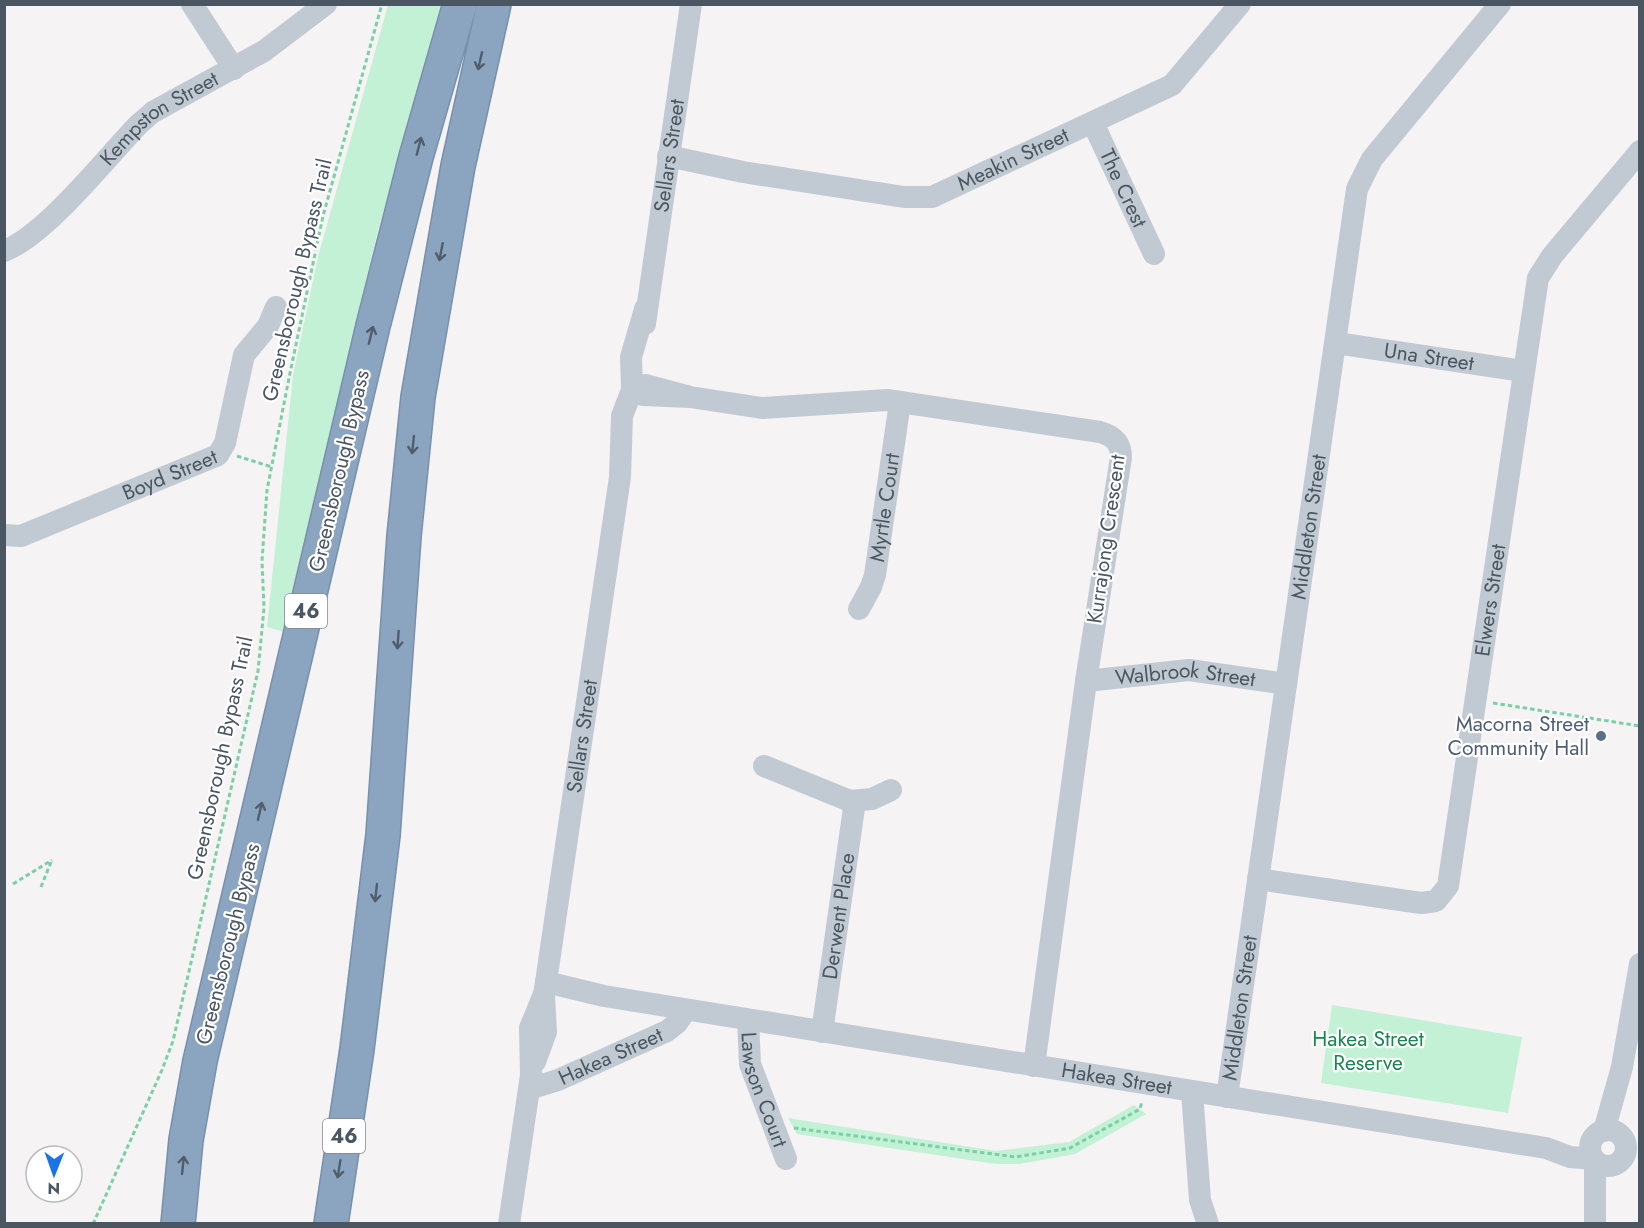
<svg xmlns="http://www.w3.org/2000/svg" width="1644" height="1228" font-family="Jost,sans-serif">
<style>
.green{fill:#c3f1d5}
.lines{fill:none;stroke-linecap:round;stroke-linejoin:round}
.highway-casing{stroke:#7690ad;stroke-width:36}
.path{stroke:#7ad0a6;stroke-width:3;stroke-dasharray:4.5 3;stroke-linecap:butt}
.minor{stroke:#c1cad2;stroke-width:22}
.highway{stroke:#8ba5c1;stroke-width:33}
.oneway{stroke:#505e6b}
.service-dot{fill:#5c6f8a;stroke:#fff;stroke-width:2}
.labels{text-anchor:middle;stroke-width:4.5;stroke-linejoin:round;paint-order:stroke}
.shield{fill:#fff;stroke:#808990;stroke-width:1.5}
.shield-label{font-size:20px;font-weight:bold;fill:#4a5661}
.street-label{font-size:21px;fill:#4a5661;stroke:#fff}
.service-label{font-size:21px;fill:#4e5e75;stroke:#fff;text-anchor:end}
.park-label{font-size:21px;fill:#17864f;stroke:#fff}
</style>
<rect width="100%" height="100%" fill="#f5f3f3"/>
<path class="green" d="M388,5h55l-65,225 -94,402 -17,-5 26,-252 25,-118z
M1332,1005l190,32 -14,76 -187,-30z
M1134,1105l12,9 -71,40 -55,10h-24l-199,-30 -9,-16 208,33 73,-9z"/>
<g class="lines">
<g class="highway-casing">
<path id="highway" d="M178,1224l8,-84 14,-79 173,-735 43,-169 44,-153
M331,1224l26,-175 26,-214 21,-299 14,-139 40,-231 36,-162"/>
</g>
<path class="path" d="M237,456l35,11
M1493,703l147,23
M13,884l39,-24
M41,887l10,-25
M794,1128l222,29 54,-9 70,-39 2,-8
M93,1224l69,-154 11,-29 85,-370 6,-63 -2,-47 5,-71 23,-117 33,-157 59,-212"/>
<g class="minor">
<path d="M192,4l42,65"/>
<path id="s1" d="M1093,123l61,131"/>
<path id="s2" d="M668,156l75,16 161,25h28l240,-112 68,-81"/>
<path id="s3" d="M4,251c42,-16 102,-93 135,-127l14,-12 111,-61 62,-47"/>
<path id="s4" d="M645,324l46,-320"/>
<path id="s5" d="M1336,343l187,28"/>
<path d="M690,397l-47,-2 -11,-5 13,-5 45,12 72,11 125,-8 213,32c14,4 21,11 21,25l-35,224 -52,385"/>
<path id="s6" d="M4,535l17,1 197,-81 7,-12 19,-88 24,-29 8,-19"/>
<path id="s7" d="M859,609l12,-22 4,-12 25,-173"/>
<path id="s8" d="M1086,681l103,-11 97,14"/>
<path d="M764,766l86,35 22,-2 19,-9"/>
<path id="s9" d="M1258,879l163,24 15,-2 12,-15 90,-608 14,-22 88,-105"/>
<path id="s10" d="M546,982l58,14 942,152 24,9 24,2"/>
<path id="s11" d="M748,1020l2,44 36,95"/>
<path id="s12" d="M822,1032l33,-231"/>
<path d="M535,1062l11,-30 -2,-37"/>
<path id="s13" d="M529,1089l29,-9 109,-49 10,-8 9,-13"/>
<path d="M1192,1092l8,108 8,24"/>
<path id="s14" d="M1227,1097l130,-908 15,-30 128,-155"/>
<circle cx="1608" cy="1148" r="18"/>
<path d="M1604,1131l18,-64 18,-103"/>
<path id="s15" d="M509,1224l22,-149 -1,-47 14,-34 2,-12 74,-505 2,-61 10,-26 -1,-33 14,-48"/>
<path d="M1595,1224v-63"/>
</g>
<use href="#highway" class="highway"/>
</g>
<defs><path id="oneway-shaft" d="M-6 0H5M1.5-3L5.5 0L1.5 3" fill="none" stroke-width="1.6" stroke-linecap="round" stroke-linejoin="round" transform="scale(1.5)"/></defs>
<g class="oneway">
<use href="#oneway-shaft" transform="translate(480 61) rotate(103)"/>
<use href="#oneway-shaft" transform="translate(419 146) rotate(-75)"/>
<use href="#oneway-shaft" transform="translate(441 252) rotate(101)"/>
<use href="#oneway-shaft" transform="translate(371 335) rotate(-76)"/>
<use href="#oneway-shaft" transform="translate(413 445) rotate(96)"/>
<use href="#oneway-shaft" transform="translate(398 640) rotate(94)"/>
<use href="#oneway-shaft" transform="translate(260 811) rotate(-77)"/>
<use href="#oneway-shaft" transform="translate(376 893) rotate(96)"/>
<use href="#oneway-shaft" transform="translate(183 1165) rotate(-84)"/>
<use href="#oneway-shaft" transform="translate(339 1169) rotate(99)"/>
</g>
<circle class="service-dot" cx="1601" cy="736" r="6"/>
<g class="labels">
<g class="shield">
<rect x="285" y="594" width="42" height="34" rx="4.5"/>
<rect x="323" y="1119" width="42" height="34" rx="4.5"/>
</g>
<g class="shield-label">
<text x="306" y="618">46</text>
<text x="344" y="1143">46</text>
</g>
<g class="street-label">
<text dy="7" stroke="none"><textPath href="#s3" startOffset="206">Kempston Street</textPath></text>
<text dy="7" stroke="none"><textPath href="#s4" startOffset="170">Sellars Street</textPath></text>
<text dy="7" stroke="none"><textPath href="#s2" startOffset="357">Meakin Street</textPath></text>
<text dy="7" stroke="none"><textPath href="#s1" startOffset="72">The Crest</textPath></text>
<text transform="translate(297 280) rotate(-77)" y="7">Greensborough Bypass Trail</text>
<text dy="7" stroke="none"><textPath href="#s5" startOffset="94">Una Street</textPath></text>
<text transform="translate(339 471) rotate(-77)" y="7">Greensborough Bypass</text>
<text dy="7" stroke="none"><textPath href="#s6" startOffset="178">Boyd Street</textPath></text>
<text dy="7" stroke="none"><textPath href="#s7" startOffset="106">Myrtle Court</textPath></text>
<text dy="7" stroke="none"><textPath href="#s14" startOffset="576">Middleton Street</textPath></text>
<text transform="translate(1106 539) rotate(-82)" y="7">Kurrajong Crescent</text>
<text dy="7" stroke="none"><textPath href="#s9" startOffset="488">Elwers Street</textPath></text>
<text dy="7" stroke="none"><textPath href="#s8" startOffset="100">Walbrook Street</textPath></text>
<text dy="7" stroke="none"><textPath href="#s15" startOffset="495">Sellars Street</textPath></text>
<text transform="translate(220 758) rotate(-78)" y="7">Greensborough Bypass Trail</text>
<text dy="7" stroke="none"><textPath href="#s12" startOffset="117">Derwent Place</textPath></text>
<text transform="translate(228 944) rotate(-76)" y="7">Greensborough Bypass</text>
<text dy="7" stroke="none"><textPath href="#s14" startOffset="90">Middleton Street</textPath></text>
<text dy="7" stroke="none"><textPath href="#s13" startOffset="88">Hakea Street</textPath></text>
<text dy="7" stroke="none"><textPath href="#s10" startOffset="579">Hakea Street</textPath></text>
<text dy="7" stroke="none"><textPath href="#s11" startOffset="72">Lawson Court</textPath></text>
</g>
<g class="service-label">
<text x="1589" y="731">Macorna Street<tspan x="1589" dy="24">Community Hall</tspan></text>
</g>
<g class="park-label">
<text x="1368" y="1046">Hakea Street<tspan x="1368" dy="24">Reserve</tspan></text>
</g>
</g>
<rect width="1644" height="1228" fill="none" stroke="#4a5661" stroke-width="12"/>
<g transform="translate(54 1174) rotate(181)"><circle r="28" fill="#ffffff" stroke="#b7bbc0" stroke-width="1.5"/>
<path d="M0-4.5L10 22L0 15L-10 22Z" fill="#1a73e8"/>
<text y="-9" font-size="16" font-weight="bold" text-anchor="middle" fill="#4a5661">N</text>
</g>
</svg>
